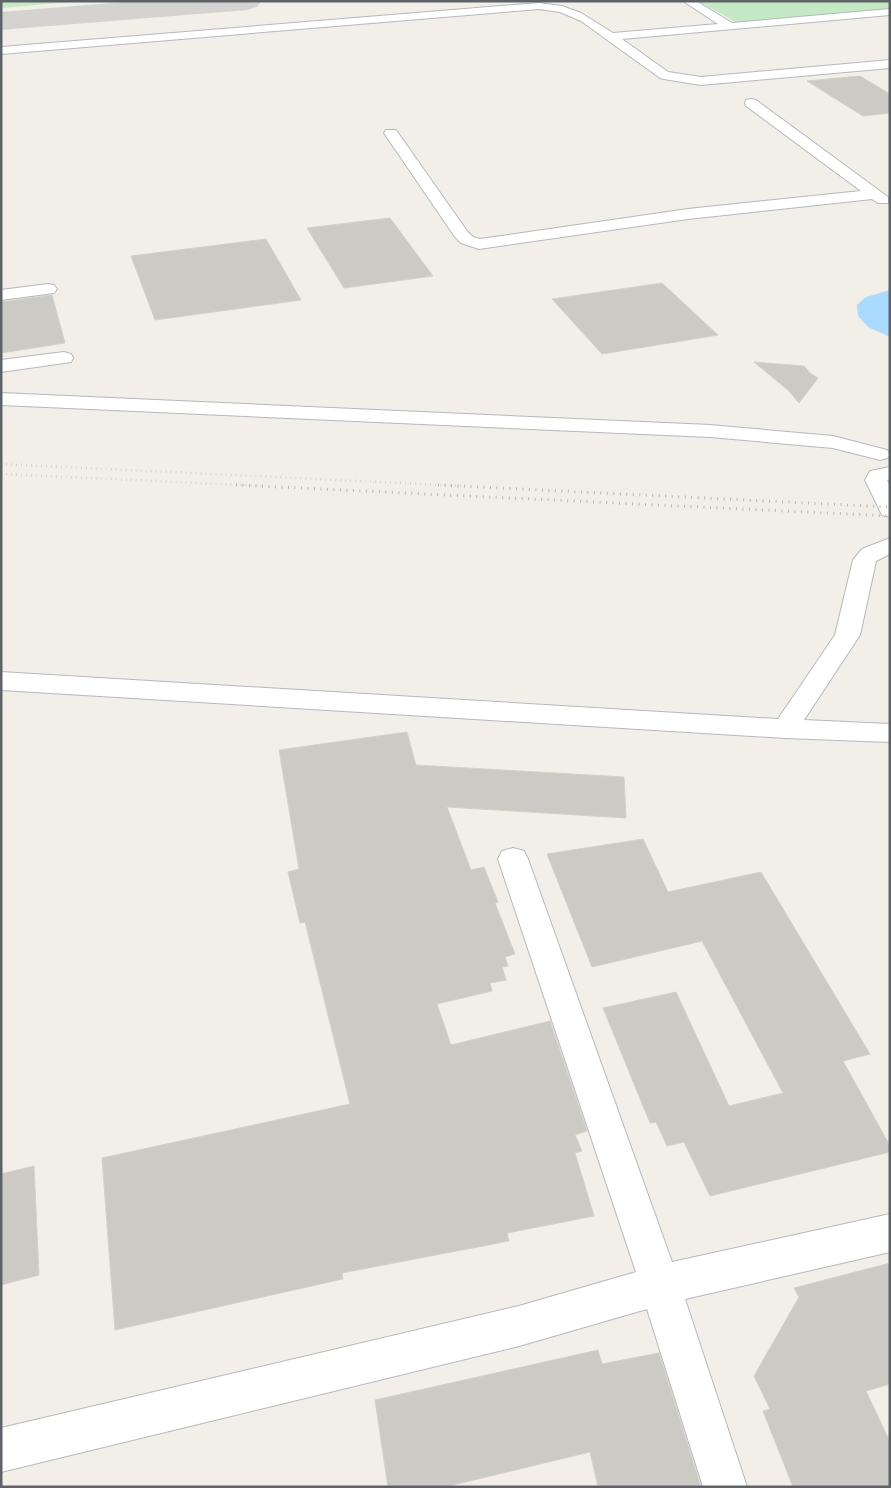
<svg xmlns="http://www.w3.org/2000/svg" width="891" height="1488" font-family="'Titillium Web',sans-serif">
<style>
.green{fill:#c5e8c5}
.water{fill:#aadaff}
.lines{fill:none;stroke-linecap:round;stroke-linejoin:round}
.taxiway{fill:#d4d3d0;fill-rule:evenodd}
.building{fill:#cccac5;stroke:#d6d1c6}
.minor-casing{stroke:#b5b8bc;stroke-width:2}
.minor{fill:#fff;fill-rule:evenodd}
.rail-far1{stroke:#b6b7b8;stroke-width:2.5;stroke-dasharray:0.5 4.5;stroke-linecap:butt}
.rail{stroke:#b6b7b8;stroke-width:3;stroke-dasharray:1 5.5;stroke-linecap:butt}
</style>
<rect width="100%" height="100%" fill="#f1efe8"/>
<path class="green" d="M1,1h80l-80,7z
M698,1h192v10l-151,13z"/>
<path class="water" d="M890,290v47l-22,-10 -10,-11 -1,-11 9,-8z"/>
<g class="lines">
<path class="taxiway" d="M136,1h125l-4,6 -10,3 -246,20v-18z"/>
</g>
<path class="building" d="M860,76l30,18v19l-27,3 -56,-35z
M390,218l43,58 -89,12 -37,-60z
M266,239l35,61 -146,20 -24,-64z
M662,283l56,52 -116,19 -50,-55z
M52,295l13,48 -64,10v-51z
M754,362l50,4 6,7 8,5 -19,25 -10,-12z
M407,732l9,33 208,12 2,41 -179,-11 24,63 13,-3 14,35 -3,1 20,51 -10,3 3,9 -6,1 4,13 -16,3 2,8 -55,13 14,41 99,-24 37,110 -12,4 7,16 -7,2 19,63 -87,17 2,8 -167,32 1,6 -228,51 -13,-172 248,-54 -45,-182 -5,1 -12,-51 11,-3 -20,-119z
M643,839l25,53 93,-20 109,182 -27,7 47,85v6l-180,44 -26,-54 -17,4 -11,-24 -6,1 -47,-115 73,-16 53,114 54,-13 -81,-152 -110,26 -45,-113z
M34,1166l5,109 -38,10v-111z
M890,1263v121l-24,7 24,51v45h-97l-30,-76 7,-2 -16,-33 45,-79 -5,-9z
M598,1350l4,14 57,-11 42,134h-103l-8,-35 -145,35h-57l-13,-87z"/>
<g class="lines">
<g class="minor-casing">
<path id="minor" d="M683,1h13l36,22 158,-14v6l-268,24 46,33 33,5 189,-17v8l-189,17 -37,-6 -4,-1 -79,-57 -21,-9 -21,-3 -538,45v-7l538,-44 23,3 19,7 32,20 105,-9z
M751,99l5,1 132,97v6h-10l-6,-4 -184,20 -209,30 -18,-6 -6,-6 -71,-104 2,-3h10l71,101 6,6 7,2 208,-30 173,-18 -115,-85 -1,-3 1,-3z
M48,284l6,1 3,4 -3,4 -53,7v-10z
M64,352l7,2 2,4 -2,4 -70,10v-12z
M1,393l709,32 123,11 54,14 3,5 -3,3 -7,2 -47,-12 -123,-11 -709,-32z
M890,467v12l-3,1 3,6v31l-8,-2 -17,-35 5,-9z
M890,538v16l-14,7 -16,74 -56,85 86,4v18l-105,-4 -784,-48v-18l777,47 57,-84 18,-75 9,-11z
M513,848l11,3 4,8 144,403 218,-48v38l-205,47 62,188h-44l-56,-178 -128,37 -518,126v-44l518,-122 117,-34 -138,-413 4,-8z"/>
</g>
<use href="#minor" class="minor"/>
<path class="rail-far1" d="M1,464l463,22
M1,474l262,12"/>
<path class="rail" d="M236,485l654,31
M438,485l452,22"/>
</g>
<rect width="891" height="1488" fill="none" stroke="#5f6368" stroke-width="5"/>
</svg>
